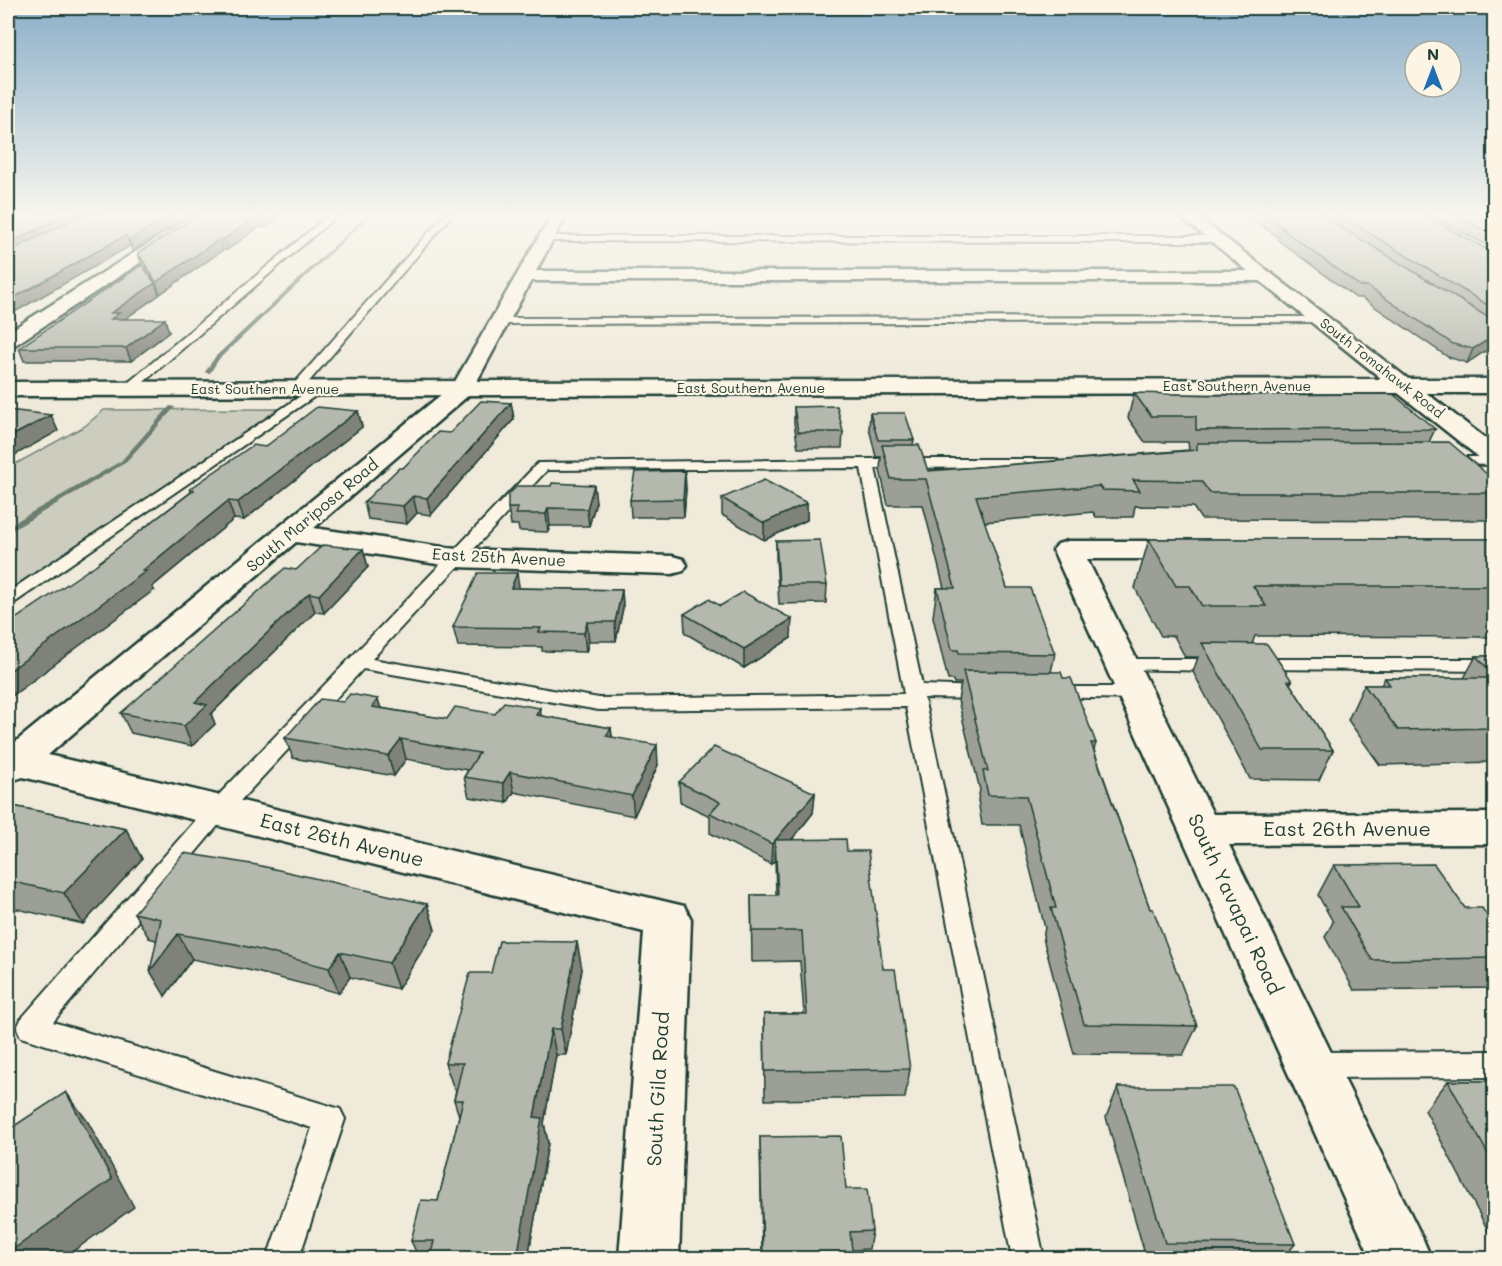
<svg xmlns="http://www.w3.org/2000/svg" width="1502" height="1266" font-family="Mali,sans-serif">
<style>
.green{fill:#cccdbf;stroke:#76857a;stroke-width:1.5}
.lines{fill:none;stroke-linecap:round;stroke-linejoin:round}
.stream{fill:#6c7d71;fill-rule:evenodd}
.service-casing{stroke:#1f3d34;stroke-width:4}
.minor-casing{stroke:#1f3d34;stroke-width:5}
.tertiary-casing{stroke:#1f3d34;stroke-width:5}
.secondary-casing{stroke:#1f3d34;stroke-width:5}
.service{fill:#fcf5e5;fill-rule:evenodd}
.minor{fill:#fcf5e5;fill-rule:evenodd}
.tertiary{fill:#fcf5e5;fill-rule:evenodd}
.secondary{fill:#fcf5e5;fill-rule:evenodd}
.wall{fill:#9c9f95;stroke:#1f3d34;stroke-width:1.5}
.shaded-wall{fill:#7f8279;stroke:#1f3d34;stroke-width:1.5}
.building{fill:#b5b9ad;stroke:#1f3d34;stroke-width:1.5}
.labels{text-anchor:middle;stroke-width:4.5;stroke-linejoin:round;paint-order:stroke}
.far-street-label{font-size:14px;fill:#1f3d34;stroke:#fcf5e5}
.street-label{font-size:16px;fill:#1f3d34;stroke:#fcf5e5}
.near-street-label{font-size:20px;fill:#1f3d34;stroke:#fcf5e5}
</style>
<rect width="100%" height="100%" fill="#efeada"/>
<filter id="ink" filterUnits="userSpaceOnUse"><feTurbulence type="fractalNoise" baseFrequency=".0167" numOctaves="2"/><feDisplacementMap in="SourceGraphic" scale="12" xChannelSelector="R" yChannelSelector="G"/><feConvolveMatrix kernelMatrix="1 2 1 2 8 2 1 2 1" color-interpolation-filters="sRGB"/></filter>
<g filter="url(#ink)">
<path class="green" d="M280,409l-272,182v-123l77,-42 19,-16z"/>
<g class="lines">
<path class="stream" d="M368,214h4l-153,145 -9,14h-4l-1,-1 10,-15z
M170,406l5,1 -50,56 -114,68h-3v-5l113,-65z"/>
<g class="service-casing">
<path id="service" d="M330,214h9l-208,179h-8l-2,-3 2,-3z
M445,214h8l-153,178h-8v-6z
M542,236h674l4,3 -4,3 -671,-1 -4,-3z
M1321,317l4,1v4l-825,2 -5,-3 5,-3z
M317,385l6,4 -2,3 -307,211 -6,1v-12z
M1448,457h46v8l-51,-1 -2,-3z
M867,459h188l7,4 -7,4 -180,1 47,217 62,2 7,2 3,4 -3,4 -7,2 -60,-1 120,560h-32l-106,-551 -307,3 -236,-41 -137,147 -173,206 287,87 5,10 -46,139h-32l45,-130 -291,-91 -4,-9 4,-9 189,-215 328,-341zM861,468l43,226 -305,4 -227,-39 175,-189z
M1122,659h98l7,2 2,4 -2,4 -7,2 -105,-2 -2,-4 2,-4z
M1256,659h238v12l-245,-2 -2,-4 2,-4z
M1054,687h82l7,2 3,4 -3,4 -7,2 -89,-2 -3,-4 3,-4z
M1494,1051v26l-181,1 -10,-4 -4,-9 4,-9 10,-4z"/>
</g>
<g class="minor-casing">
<path id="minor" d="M196,214h18l-199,131 -7,2v-15z
M552,214h15l-31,57h727l6,1 3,4 -3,4 -6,1h-732l-61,113 -156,134 142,21 216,7 11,3 4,6 -4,6 -11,3 -216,-7 -160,-25 -248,213 636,151 7,13 -12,339h-60l25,-326 -621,-155 -15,5v-34l445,-363z
M1068,541h122l10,3 5,6 -5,6 -10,3h-103l126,255 281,-1v31l-265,1 193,392 9,21h-60l-318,-708 5,-6z"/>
</g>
<g class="tertiary-casing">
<path id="tertiary" d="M1405,379h89v14h-89l-8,-2 -3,-5 3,-5z"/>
</g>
<g class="secondary-casing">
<path id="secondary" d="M1177,214h17l300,231v20l-9,-3 -87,-69 -1390,3v-14l1374,-3z"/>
</g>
<use href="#service" class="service"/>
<use href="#minor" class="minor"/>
<use href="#tertiary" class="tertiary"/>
<use href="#secondary" class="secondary"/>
</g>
<path class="wall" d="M8,214h184l-59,37 -3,-5z
M200,214h83l-18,13h-6l-32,23h-4l-63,44 -3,-5 2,6 -35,24 45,13 -38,29h-107l-5,-13 123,-83 -4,-12z
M1245,214h176l71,38h2v93l-27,18 -19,-6 -86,-59h-6l-78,-58 1,-2z
M1427,214h67v35z
M1134,393l301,36 -6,13 65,38v40l-293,-1 -8,-12 -58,-1 -2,11h-37l-3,-5 -109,10 23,66 48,66 -4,18 12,6 33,65 -2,7 56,159 47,117 -14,29 -109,-1 -31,-116 2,-10 -26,-103h-37l-4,-25 2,-10 -22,-90 3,-17h-7l-1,-3h-5l-15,-63 4,-29h7l-21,-83h-35l-8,-35 1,-13h-5l-7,-29 1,-15 44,27 -1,5 15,26 261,-21 -1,-8h-43l-17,-24z
M511,403l3,16 -83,96 -14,-2 -10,11 -39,-5 -4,-17 39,-34 47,-35z
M794,407l49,25 -1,16h-44l-4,-25z
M358,411l4,16 -118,93 -10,-1 -82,68 2,3 -57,-26 94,-72 -1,-3 75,-42z
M686,488l-2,29h-53l-1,-17z
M722,498l85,5v17l-43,20 -42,-25z
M596,502l-7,24h-39l-2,6 -29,-1 -1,-6h-7l-3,-17z
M1149,539h345v98l-239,-1 -3,8 40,37 -2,3 43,66 -14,30 -69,-1 -57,-107 5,-15h-13l-11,-21h-13l-26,-48z
M776,541l51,44 -1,18 -47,1 -3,-46z
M363,549l5,18 -44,46 -9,-1 -104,102 4,10 -23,22 -61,-13 -10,-20 175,-143z
M519,588l103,2 1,18 -7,33h-27l-3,11 -44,-1v-4l-84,-1 -5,-19z
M720,606l71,32 -47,30 -59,-35 -1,-19z
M1476,656h18v106l-114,3 -32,-45 16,-35h17l4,-7h79z
M381,708l66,11 48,-5 46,2 70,12 1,9 46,28 -24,51 -120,-24 -7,11 -38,-6 -5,-20 4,-7 -62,-11 -12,17 -101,-18 -8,-20z
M679,782l136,11 -2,20 -21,27 55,11 36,118 27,100 -5,29 -140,2 -1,-86h40l-4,-53 -48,1 -1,-67h25l-1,-35 -4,4 -61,-31v-17l-30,-14z
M8,805l118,24 16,30 -59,65 -75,-17z
M1334,865l131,43 29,18v62l-140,2 -29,-53 8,-15 -15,-27z
M427,904l8,26 -37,59 -48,-12 -11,16 -91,-23 -56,-11 -27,37 -9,-56 -7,-2 -15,-25z
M582,969l-16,86h-10l-12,68 4,20 -20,115h-109l-8,-17 27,-40 21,-85 -5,-16 2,-11h-2l-9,-26 46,-90z
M1448,1081h46v161l-69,-132z
M1118,1087l177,157 -11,14h-138l-40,-141z
M760,1137l86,52 26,42 -3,18 -17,1 1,8h-91z"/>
<path class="shaded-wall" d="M67,214h24l-83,43v-13z
M173,214h19l-59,37 -4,-11z
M266,214h17l-18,13 -3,-10z
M257,217l2,10 -32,23 -3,-11z
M126,235l4,11 -122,70v-15z
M220,239l3,11 -63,44 -4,-12z
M155,283l4,12 -37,26 -6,10 -5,-18z
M165,319l4,13 -38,29 -5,-13z
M1494,336v9l-27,18 6,-14z
M511,403l3,16 -83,96 -4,-17z
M358,411l4,16 -118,93 -6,-18z
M51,415l7,16 -50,28v-21z
M685,471l1,17 -2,29 -1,-18z
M594,485l2,17 -7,24 -2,-17z
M413,496l4,17 -10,11 -4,-18z
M228,501l6,18 -82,68 2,3 -146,109v-27l134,-101z
M807,503v17l-43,20v-17z
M548,508l2,18 -2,6 -2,-18z
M363,549l5,18 -44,46 -5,-18z
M517,573l3,19 -9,-4z
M622,590l1,18 -7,33 -1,-19z
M309,593l6,19 -104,102 4,10 -23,22 -8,-20 11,-24z
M792,619l-1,19 -47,30v-19z
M587,622l2,19 -3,11 -2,-19z
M378,699l6,19 -12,-11z
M540,708l3,19 -7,-12z
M611,728l2,20 -7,-12z
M401,739l5,20 -12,17 -6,-20z
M657,745l1,20 -24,51 -2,-20z
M510,772l4,20 -7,11 -4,-20z
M815,793l-2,20 -37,46 -1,-19z
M126,829l16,30 -59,65 -19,-31z
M775,840v20l-4,4 1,-20z
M427,904l8,26 -37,59 -9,-26z
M178,934l14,25 -27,37 -15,-25z
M577,942l5,27 -16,86 -5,-26z
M8,950l4,5 -4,5z
M340,952l10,25 -11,16 -10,-25z
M551,1029l5,26 -12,68 4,20 -20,115h-11l17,-141z
M66,1092l22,30 46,85 -70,51h-56v-5z"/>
<path class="building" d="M8,214h59l-59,30z
M85,214h88l-44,26 -3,-5 -118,66v-49z
M200,214h66l-4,3h-5l-33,22h-4l-64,43 -18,-29z
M1263,214h57l174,107v15l-21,13 -20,-5 -86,-58h-7l-78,-57h4z
M1338,214h83l71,38h2v57z
M1452,214h42v21z
M142,265l13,18 -44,30h8l-8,6h54l-39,29h-107z
M1134,393l84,2 175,-1 42,35 -239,1v-14h-45z
M481,401l30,2 -84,95 -14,-2 -10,10 -39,-4 35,-34h4l35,-36 12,1z
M837,406l6,26h-45l-4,-25z
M317,407l41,4 -120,91 -10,-1 -86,70h4l-138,101v-48l89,-60 97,-74 -4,-1 63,-44 12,2z
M8,410l43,5 -43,23z
M870,413h35l9,27h-36z
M1449,442l45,38v13h-284l-9,-12 -68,-1 7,11 -38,-1 -3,-4 -123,10 31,92h23l25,66 -96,-1 -1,-3h-6l-15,-62h18l-29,-109h-35l-9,-34h37l9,26 269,-21v-7z
M685,471l-2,28 -53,1 5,-28z
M764,480l43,23 -43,20 -42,-25z
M552,483l42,2 -7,24 -39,-1 -2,6h-30l2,-6h-10v-13l9,-9h34z
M1149,539h345v47h-241l13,20h-64l-12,-20h-14z
M820,540l7,45h-48l-3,-44z
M323,545l40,4 -44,46 -10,-2 -114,109 12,3 -23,21 -63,-13 164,-145 11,2z
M478,573h39l-6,15 111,2 -7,32h-28l-3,11 -45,-1 2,-4 -88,-1z
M743,592l49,27 -48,30 -60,-35 25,-15 11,7z
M1202,643l65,1 25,37h-4l45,69h-71z
M1476,656h18v19z
M963,671l98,1 2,6h8l25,65h-5l59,166h3l44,117 -113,-2 -33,-116h5l-30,-112 -38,-1 -5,-24h5z
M1385,678h109v50l-96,2 -34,-45h26z
M350,694l28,5 -6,8 75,12 8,-12 40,7 9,-12 36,6 -4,7 75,13 -5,8 51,9 -25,51 -122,-24 -7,11 -39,-6 15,-24 -78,-14 -13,17 -103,-18 35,-39 23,3z
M714,747l101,46 -43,51 -62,-31 10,-11 -41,-20z
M8,805l118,24 -62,64 -56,-12z
M846,839l1,12h21l15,118h12l15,100 -145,2 -1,-57h43l-5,-83h-50l-1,-36h27l-3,-55z
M184,853l73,12 170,39 -38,59 -49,-11 -11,16 -93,-24 -58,-10 -28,37 11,-52 -27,-6z
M1434,864l31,44h17l12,18v32l-122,2 -31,-53h18l-25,-42z
M499,941l78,1 -16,87h-10l-17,88 8,1 -25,140h-87l4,-17h-23l10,-41 17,1 25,-101h-9l9,-37h-18l25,-90h21z
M1448,1081h46v84z
M1118,1087h116l61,157 -130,-1z
M66,1092l46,87 -104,74v-123z
M841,1136l5,53h21l5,42 -22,1 3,26h-90l-3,-121z"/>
</g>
<linearGradient id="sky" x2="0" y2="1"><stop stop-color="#8bafc9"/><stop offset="0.55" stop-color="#f8f6ee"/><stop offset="1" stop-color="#f8f6ee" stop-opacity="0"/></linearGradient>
<rect width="1502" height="391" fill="url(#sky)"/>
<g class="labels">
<g class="far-street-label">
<text transform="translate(1382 368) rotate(38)" y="5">South Tomahawk Road</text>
<text x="1237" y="391">East Southern Avenue</text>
<text x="751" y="393">East Southern Avenue</text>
<text x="265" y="394">East Southern Avenue</text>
</g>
<g class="street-label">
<text transform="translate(312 515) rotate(-40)" y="6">South Mariposa Road</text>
<text transform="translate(499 557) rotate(3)" y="6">East 25th Avenue</text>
</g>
<g class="near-street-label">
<text x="1347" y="836">East 26th Avenue</text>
<text transform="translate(342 840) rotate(14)" y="7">East 26th Avenue</text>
<text transform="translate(1235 904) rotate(65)" y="7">South Yavapai Road</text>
<text transform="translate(658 1089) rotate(-87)" y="7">South Gila Road</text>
</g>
</g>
<rect width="1502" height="1266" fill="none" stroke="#fcf5e5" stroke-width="30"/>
<rect x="15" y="15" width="1472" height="1236" fill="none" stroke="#1f3d34" stroke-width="2" filter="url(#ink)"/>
<g transform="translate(1433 69)"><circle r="28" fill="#fcf5e5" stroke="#a4ab9e" stroke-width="1.5"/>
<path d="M0-4.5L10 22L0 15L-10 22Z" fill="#1f6fb2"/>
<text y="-9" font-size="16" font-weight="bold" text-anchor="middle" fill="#1f3d34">N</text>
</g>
</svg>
